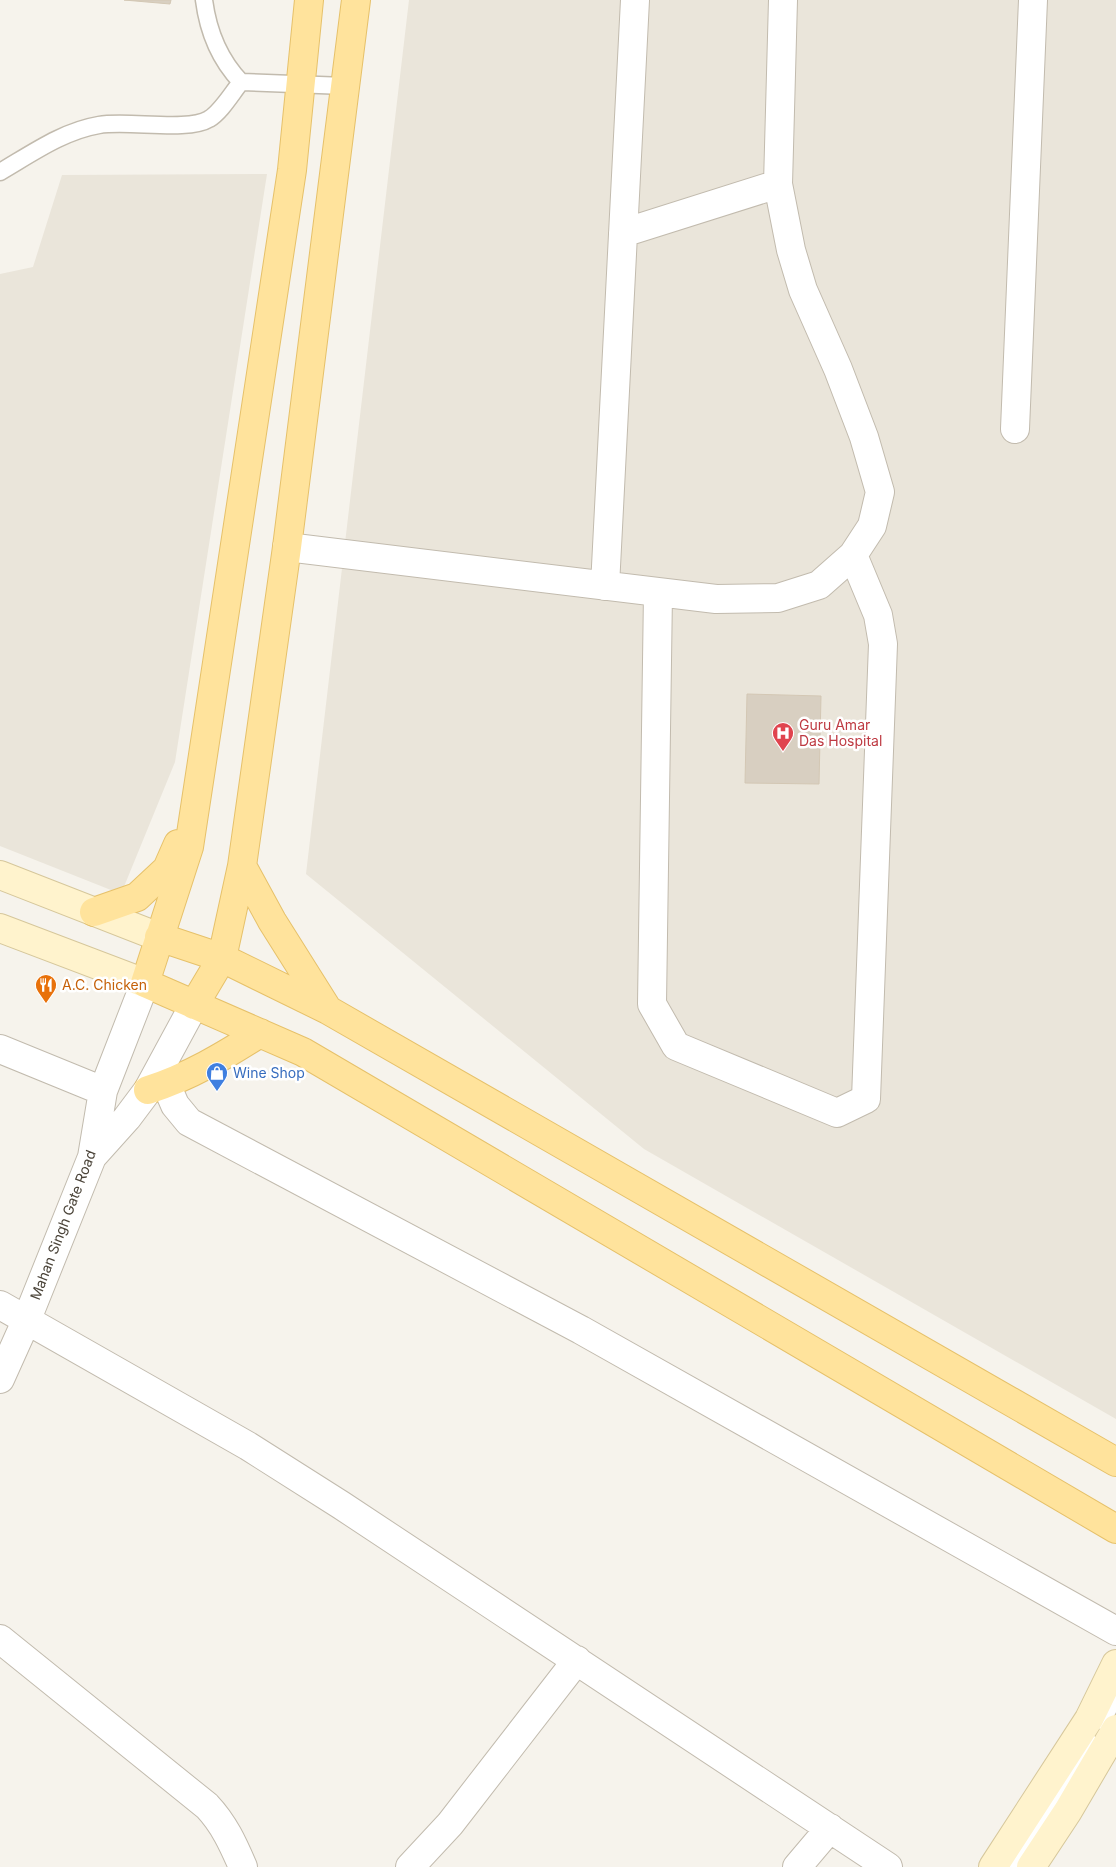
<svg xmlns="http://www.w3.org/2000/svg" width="1116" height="1867" font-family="Inter,sans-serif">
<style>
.residential{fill:#eae5da}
.building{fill:#d8cfc1;stroke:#d3c7b4}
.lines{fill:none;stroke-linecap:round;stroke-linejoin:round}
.lane-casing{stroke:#c2bbae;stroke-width:19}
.street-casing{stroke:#c2bbae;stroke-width:30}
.secondary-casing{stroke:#d6c79b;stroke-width:30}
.primary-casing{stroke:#e6c16a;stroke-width:30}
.lane{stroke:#fff;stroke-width:16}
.street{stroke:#fff;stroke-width:28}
.secondary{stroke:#fff3cd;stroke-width:28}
.primary{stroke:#ffe39c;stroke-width:28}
.labels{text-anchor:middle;stroke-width:5;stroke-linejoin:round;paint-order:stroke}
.health-label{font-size:14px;fill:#be3a42;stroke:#fff;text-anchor:start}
.food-label{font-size:14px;fill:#c56008;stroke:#fff;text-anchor:start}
.shop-label{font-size:14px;fill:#366cbe;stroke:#fff;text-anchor:start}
.street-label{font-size:14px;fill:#4b4439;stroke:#fff}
</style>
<rect width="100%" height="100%" fill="#f6f3ec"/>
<path class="residential" d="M409,0h707v1419l-472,-270 -338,-275z
M267,174l-92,588 -54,132 -121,-48v-572l33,-7 29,-92z"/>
<path class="building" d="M124,0h47l-1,4z
M747,694l74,2 -2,88 -74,-1z"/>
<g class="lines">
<g class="lane-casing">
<path id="lane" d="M204,0c4,31 15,59 37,82l104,4
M0,172c31,-18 63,-41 99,-47 29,-5 89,7 110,-6 12,-7 23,-26 32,-37
M1102,1721l14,-25
M1015,1867l74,-125"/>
</g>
<g class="street-casing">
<path id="street" d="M623,233l155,-49
M1015,429l18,-429
M287,547l429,52 62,-1 41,-13 34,-30 19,-29 8,-34 -16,-55 -26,-68 -35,-79 -12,-40 -13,-66 5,-184
M605,586l30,-586
M658,593l-6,411 24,42 161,67 29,-14 17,-455 -5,-29 -25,-60
M0,1049l103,42
M166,1084l9,21 14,17 392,208 535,301
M92,1157l35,-39 21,-28 46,-85
M0,1305l248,141 93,59 547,362
M0,1379l27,-60 65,-162 11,-66 42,-108
M0,1639l207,167c17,18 26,38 36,61
M410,1867l40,-43 127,-164
M797,1867l33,-39"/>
</g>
<g class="secondary-casing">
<path id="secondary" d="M0,875l159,62
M0,928l145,55
M993,1867l96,-148 27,-55
M1031,1867l37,-56 48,-82"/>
</g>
<g class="primary-casing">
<path id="primary" d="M309,0l-17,170 -103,677 -44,136 158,69 813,477
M242,866l30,55 56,89
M94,912l43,-15 30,-28 11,-25
M159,937l63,21 106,52 788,452
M194,1005l28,-47 20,-92 45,-319 69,-547
M148,1090c41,-13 76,-34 112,-57"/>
</g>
<use href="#lane" class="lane"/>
<use href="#street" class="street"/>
<use href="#secondary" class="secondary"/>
<use href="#primary" class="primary"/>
</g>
<defs>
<g id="hospital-pin" transform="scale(1.125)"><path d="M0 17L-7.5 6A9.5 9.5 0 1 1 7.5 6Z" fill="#e0444e" stroke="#fff"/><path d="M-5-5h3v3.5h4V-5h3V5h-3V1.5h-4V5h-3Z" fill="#fff"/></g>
<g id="restaurant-pin" transform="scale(1.125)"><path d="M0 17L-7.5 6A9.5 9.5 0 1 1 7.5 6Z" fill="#e8710a" stroke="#fff"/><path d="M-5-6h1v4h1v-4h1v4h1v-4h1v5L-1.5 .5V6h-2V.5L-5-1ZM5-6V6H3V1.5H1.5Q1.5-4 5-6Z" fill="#fff"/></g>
<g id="shop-pin" transform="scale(1.125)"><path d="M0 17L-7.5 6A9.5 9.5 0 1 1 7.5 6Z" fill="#3f7fe0" stroke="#fff"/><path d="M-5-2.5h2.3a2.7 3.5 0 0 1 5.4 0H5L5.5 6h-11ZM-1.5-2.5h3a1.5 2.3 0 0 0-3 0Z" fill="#fff"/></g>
</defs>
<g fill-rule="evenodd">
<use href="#hospital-pin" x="783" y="733"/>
<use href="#restaurant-pin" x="46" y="985"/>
<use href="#shop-pin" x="217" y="1073"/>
</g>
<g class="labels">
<g class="health-label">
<text x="799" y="730">Guru Amar<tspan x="799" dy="16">Das Hospital</tspan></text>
</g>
<g class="food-label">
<text x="62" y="990">A.C. Chicken</text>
</g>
<g class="shop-label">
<text x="233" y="1078">Wine Shop</text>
</g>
<g class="street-label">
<text transform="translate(63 1225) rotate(-69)" y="5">Mahan Singh Gate Road</text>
</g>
</g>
</svg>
